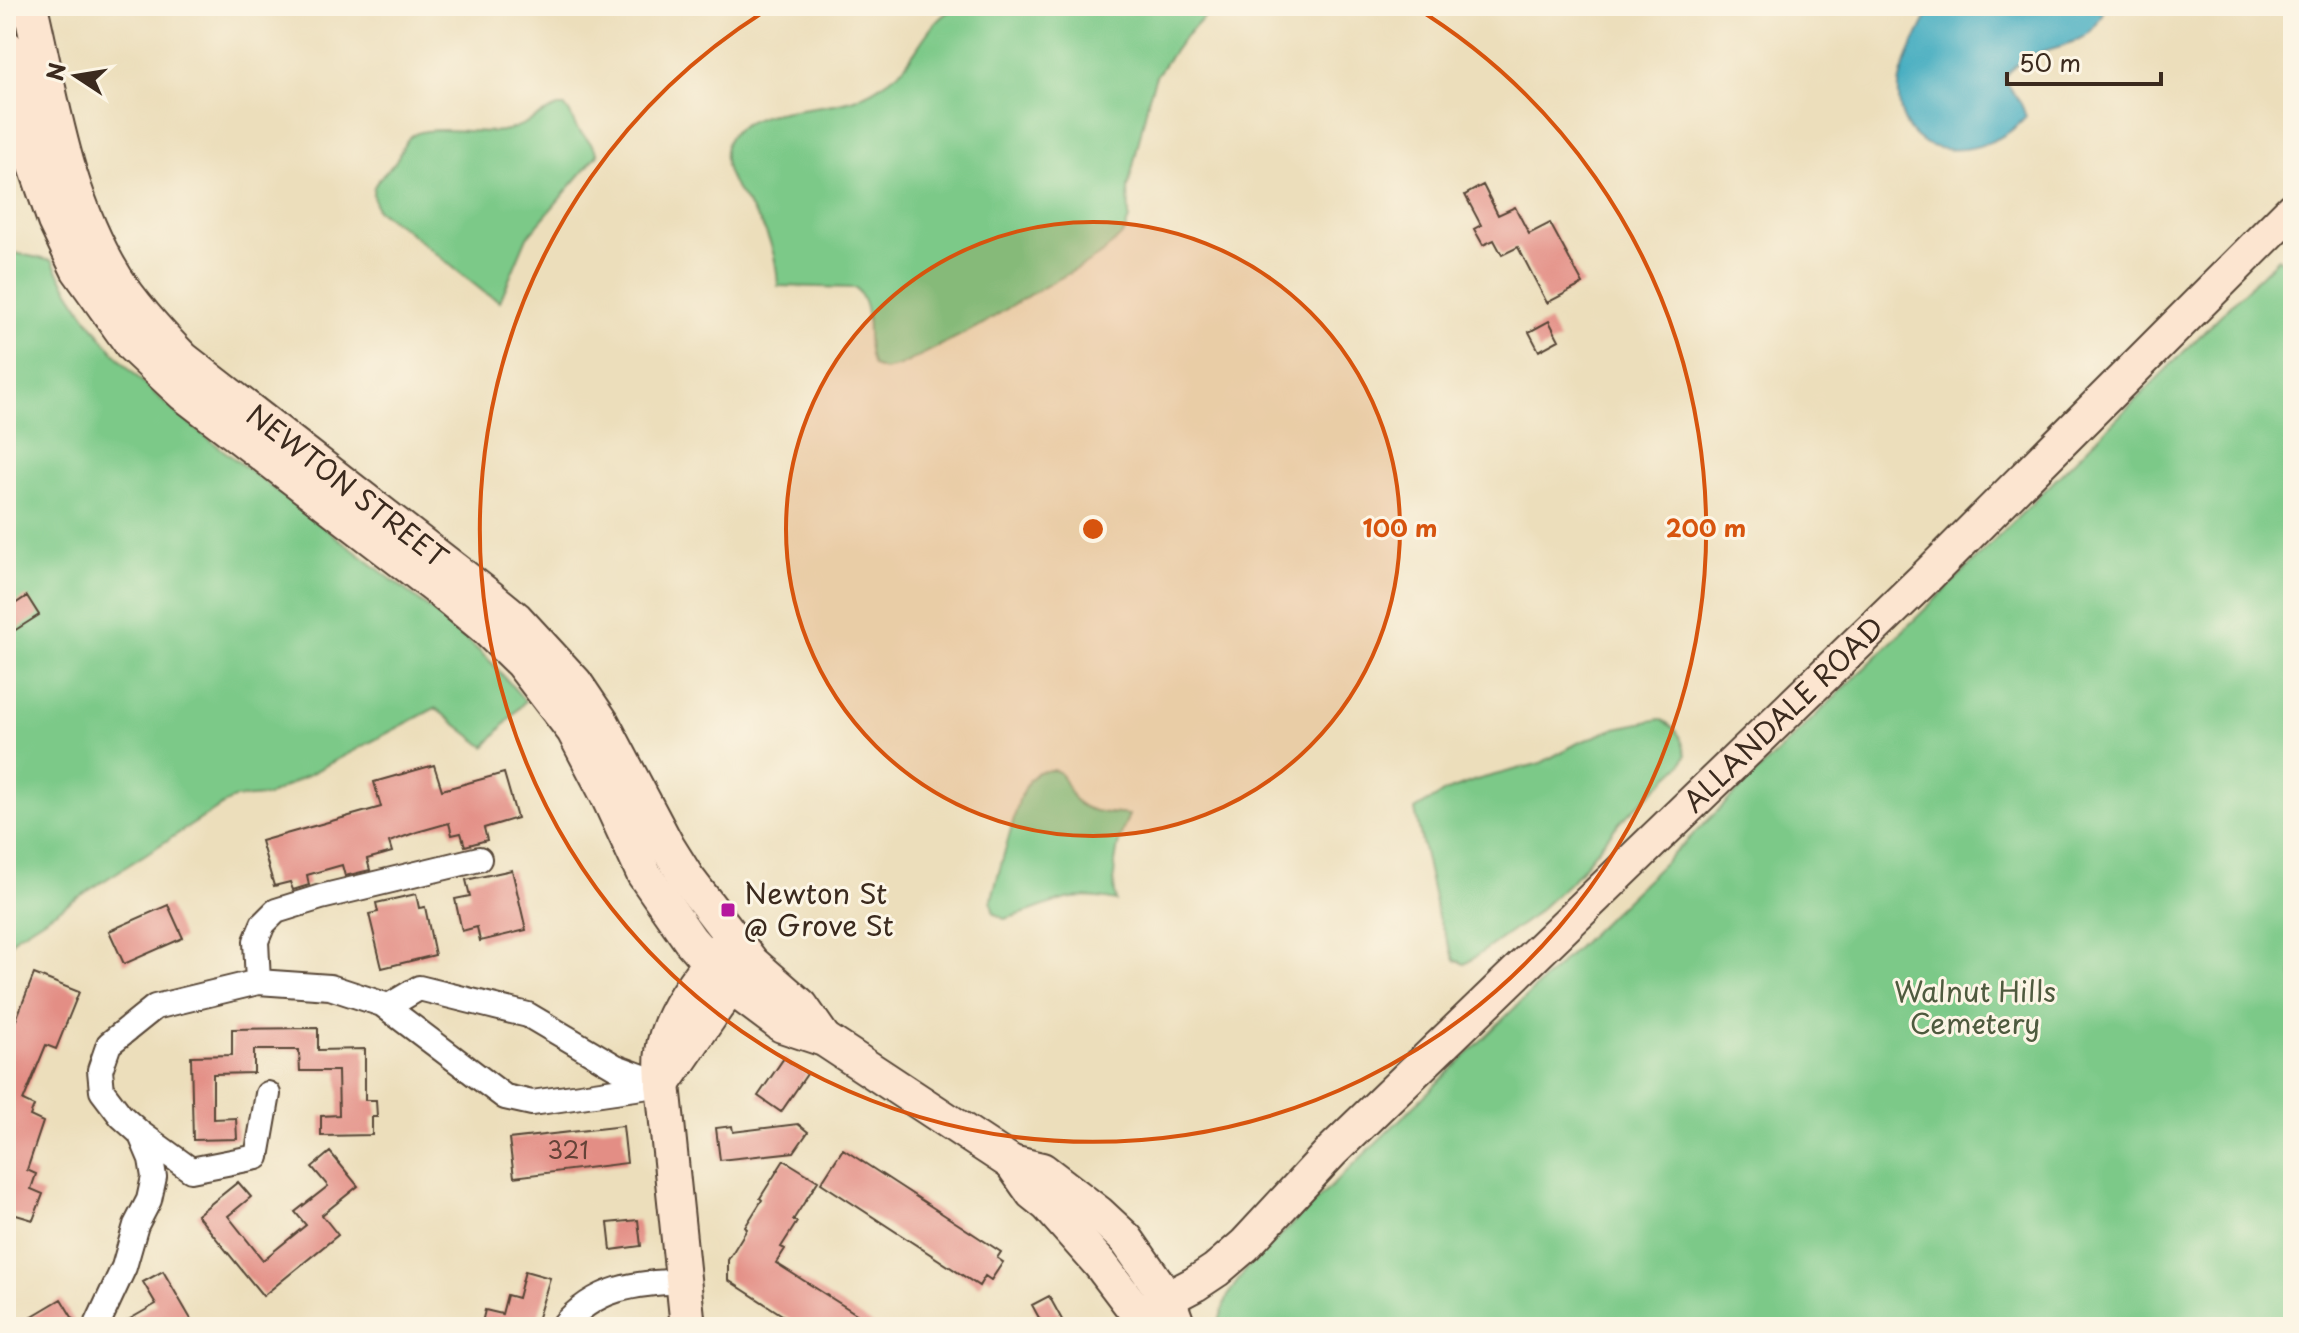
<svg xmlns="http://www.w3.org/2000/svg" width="2299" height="1333" font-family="'Playpen Sans',sans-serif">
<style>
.green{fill:#7cc988;stroke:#5c7a53;stroke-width:2}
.water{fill:#41abc0;stroke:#3e6a6f;stroke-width:2}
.building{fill:#e38e85}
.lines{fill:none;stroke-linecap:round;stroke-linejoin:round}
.street-casing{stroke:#564536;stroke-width:28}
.secondary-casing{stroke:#564536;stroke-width:38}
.street{stroke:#fff;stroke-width:24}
.secondary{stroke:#fce5d0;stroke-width:34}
.ring{fill:none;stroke:#d7540e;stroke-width:4}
.poi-dot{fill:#b5179e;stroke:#fcf5e5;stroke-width:3}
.labels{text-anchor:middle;stroke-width:6;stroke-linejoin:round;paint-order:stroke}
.number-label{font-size:24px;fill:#654338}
.street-label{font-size:28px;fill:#3b2a1e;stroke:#fcf5e5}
.poi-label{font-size:28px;fill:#3b2a1e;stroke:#fcf5e5;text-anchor:start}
.park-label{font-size:28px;fill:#4e5a3e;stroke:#fcf5e5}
.centre{fill:#d7540e;stroke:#fcf5e5;stroke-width:4}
.ring-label{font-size:24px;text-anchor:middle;font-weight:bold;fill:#d7540e;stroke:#fcf5e5;stroke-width:6;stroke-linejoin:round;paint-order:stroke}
</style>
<rect width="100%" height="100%" fill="#fcf5e5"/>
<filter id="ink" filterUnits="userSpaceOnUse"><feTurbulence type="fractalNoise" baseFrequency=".0125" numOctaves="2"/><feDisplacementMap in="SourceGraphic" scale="16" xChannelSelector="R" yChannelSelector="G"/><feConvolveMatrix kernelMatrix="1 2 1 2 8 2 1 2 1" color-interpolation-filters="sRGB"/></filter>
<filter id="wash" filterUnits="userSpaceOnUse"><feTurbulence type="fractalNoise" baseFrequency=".006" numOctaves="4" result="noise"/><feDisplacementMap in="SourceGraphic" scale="32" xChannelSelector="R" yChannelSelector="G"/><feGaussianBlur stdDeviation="1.8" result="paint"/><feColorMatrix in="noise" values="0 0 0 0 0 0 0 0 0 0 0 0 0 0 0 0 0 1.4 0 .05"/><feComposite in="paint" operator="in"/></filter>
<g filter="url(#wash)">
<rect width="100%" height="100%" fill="#ecdebb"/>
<path class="green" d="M958,6h257l-33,34 -26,36 -7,21 -21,91 1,30 -4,14 -22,21 -19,12 -62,34 -39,25 -85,43 -14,3 -11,-4c-11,-27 3,-55 -17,-78l-78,-2c-1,-18 -4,-37 -12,-53 -11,-25 -39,-46 -41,-74 -6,-56 99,-46 132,-61 16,-7 38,-20 49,-34 16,-21 27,-47 52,-58z
M558,107h7c8,7 7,16 14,24 8,8 14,12 19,23l-71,83 -27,64 -15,-8 -81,-65 -27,-18c-11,-28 3,-29 17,-47 7,-8 8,-19 16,-26 17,-14 68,-2 92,-6 21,-3 36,-17 56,-24z
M6,251l46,10c57,108 128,156 222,228 59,46 119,91 178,137l42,39 31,36 -40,46 -50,-39 -167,88 -34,2 -217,138 -11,12z
M2278,258l15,14v1055h-1076l11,-32 19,-27 698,-678z
M1660,719c18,9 21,17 26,36l-5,10 -62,58 -45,55 -42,39 -67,47 -10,-4 -17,-43 -23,-107 30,-18 31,-12 65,-17 37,-20 38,-15z
M1053,770l6,2c7,9 10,22 17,29 12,13 37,12 53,14 -13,27 -18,56 -13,86 -52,-12 -66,7 -112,18l-10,-6 -3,-11 2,-8 26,-94 10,-20 9,-8z"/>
<path class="water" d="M1932,6h173c-16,56 -73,28 -101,73l17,24 5,14c-40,45 -132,51 -127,-31 1,-19 24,-61 33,-80z"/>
<g id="blocks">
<path class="building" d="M1483,185l15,30 17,-8 14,27 21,-11 33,61 -36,19 -29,-56 -16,8 -8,-15 -11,5 -9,-16 7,-4 -16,-30z
M1549,321l10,19 -20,11 -10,-19z
M27,596l12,19 -33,21v-26z
M434,765l8,25 62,-17 13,45 -33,10 3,12 -22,6 -4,-13 -9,2 -3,-12 -32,9 -28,10 3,10 -25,7 3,11 -25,6 -3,-11 -35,10 2,10 -16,5 -3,-8 -16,4 -13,-45 120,-34 -7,-25z
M512,870l14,60 -46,11 -3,-14 -15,4 -7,-32 15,-3 -4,-16z
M416,894l3,14 6,-1 10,48 -53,13 -13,-54 9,-2 -2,-9z
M168,905l15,33 -59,26 -15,-33z
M34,974l45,18 -23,57 -10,-4 -23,56 11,5 -4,10 13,6 -16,48 9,4 -5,15 12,5 -10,26 -27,-8v-185l6,3z
M318,1028v22l47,-1v51h11l1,17h-5v18l-51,1v-20l18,-1 -1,-44h-38l-1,-21h-45v23l-41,1v45l23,-1 1,21 -44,1 -2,-84 41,-1v-26z
M784,1058l23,16 -26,38 -23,-16z
M798,1124l10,8 -14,20 -74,8 -4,-32 16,-2 1,6z
M623,1126l4,37 -113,14 -5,-38z
M843,1149l158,103 -4,6 6,4 -12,18 -6,-4 -6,10 -158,-103z
M330,1152l28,34 -36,29 16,20 -75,61 -66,-81 41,-33 13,15 -23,19 35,44 43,-35 -11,-13 33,-26 -16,-19z
M784,1160l34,21 -25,39 4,2 -16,25 4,2 -9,14 101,64h-76l-73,-47v-20l19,-31 -2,-2 17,-27 -2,-2z
M638,1220l3,26 -30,4 -3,-27z
M163,1271l29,50 -11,6h-12l-3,-6 -12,6h-38l40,-23 -13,-22z
M525,1271l25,7 -15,49h-54l4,-17 17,4 5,-19 11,3z
M1049,1296l17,31h-22l-12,-22z
M61,1299l17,28h-64z"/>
</g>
</g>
<g filter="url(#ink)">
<use href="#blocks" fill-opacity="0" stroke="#564536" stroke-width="2"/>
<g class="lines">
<g class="street-casing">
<path id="street" d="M258,982l-2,-41 7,-17 13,-13 45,-14 158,-38
M387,1007l32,-19 109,27 88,52 43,16
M140,1133l-19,-17 -19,-25 -2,-21 9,-26 46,-37 103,-25 72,5 52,17 123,93 27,6 131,-19
M96,1327l28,-60 12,-42 13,-25 5,-23 -3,-18 -11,-26 51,37 66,-13 11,-63
M562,1327c35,-41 72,-43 122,-46"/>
</g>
<g class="secondary-casing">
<g id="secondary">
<path id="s1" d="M30,6c22,93 34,190 86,273 19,29 42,54 67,80l305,237 28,23 59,64 27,40 65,123 20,32 65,85 49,43 23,33"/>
<path d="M6,47l21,93 28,81 23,48 55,77 51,48 252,193 51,42 34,33 53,69 33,63 37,80 46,66 41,47 51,38 42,14 188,124 30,7 56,43 28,26 42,60 10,28"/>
<path d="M663,1084l53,-77 28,-35"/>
<path d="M1012,1163l21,30 15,12 53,60 37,49 5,13"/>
<path id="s2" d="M1138,1314l57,-30 21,-14 29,-25 87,-94 596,-576 365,-366"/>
<path d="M688,1327l-25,-243c0,-10 -2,-21 0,-32 4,-35 37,-79 60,-105"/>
</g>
</g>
<use href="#street" class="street"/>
<use href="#secondary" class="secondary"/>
</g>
</g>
<circle cx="1093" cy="529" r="307" fill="#d7540e" fill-opacity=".12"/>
<g class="ring">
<circle cx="1093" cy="529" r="307"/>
<path d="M1413 6A613 613 0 1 1 773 6"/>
</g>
<rect class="poi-dot" x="720" y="902" width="16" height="16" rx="4"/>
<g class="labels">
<g class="number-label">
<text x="568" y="1159">321</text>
</g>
<g class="street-label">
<text dy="10" stroke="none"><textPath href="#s1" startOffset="600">NEWTON STREET</textPath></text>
<text dy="10" stroke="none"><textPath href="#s2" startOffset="884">ALLANDALE ROAD</textPath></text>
</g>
<g class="poi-label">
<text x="744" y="904">Newton St<tspan x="744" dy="32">@ Grove St</tspan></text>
</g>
<g class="park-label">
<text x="1975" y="1002">Walnut Hills<tspan x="1975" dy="32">Cemetery</tspan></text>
</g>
</g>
<circle cx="1093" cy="529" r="12" class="centre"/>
<g class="ring-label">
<text x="1400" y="537">100 m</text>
<text x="1706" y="537">200 m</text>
</g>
<rect width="2299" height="1333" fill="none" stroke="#fcf5e5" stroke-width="32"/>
<g transform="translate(76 76) rotate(282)" stroke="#fcf5e5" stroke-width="6" paint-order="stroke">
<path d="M0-6L14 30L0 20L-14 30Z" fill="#3b2a1e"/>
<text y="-12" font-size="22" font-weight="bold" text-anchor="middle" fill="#3b2a1e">N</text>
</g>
<path d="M2007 72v12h154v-12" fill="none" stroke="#3b2a1e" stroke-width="4"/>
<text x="2019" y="72" font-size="24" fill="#3b2a1e" stroke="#fcf5e5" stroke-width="6" paint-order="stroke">50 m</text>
</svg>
